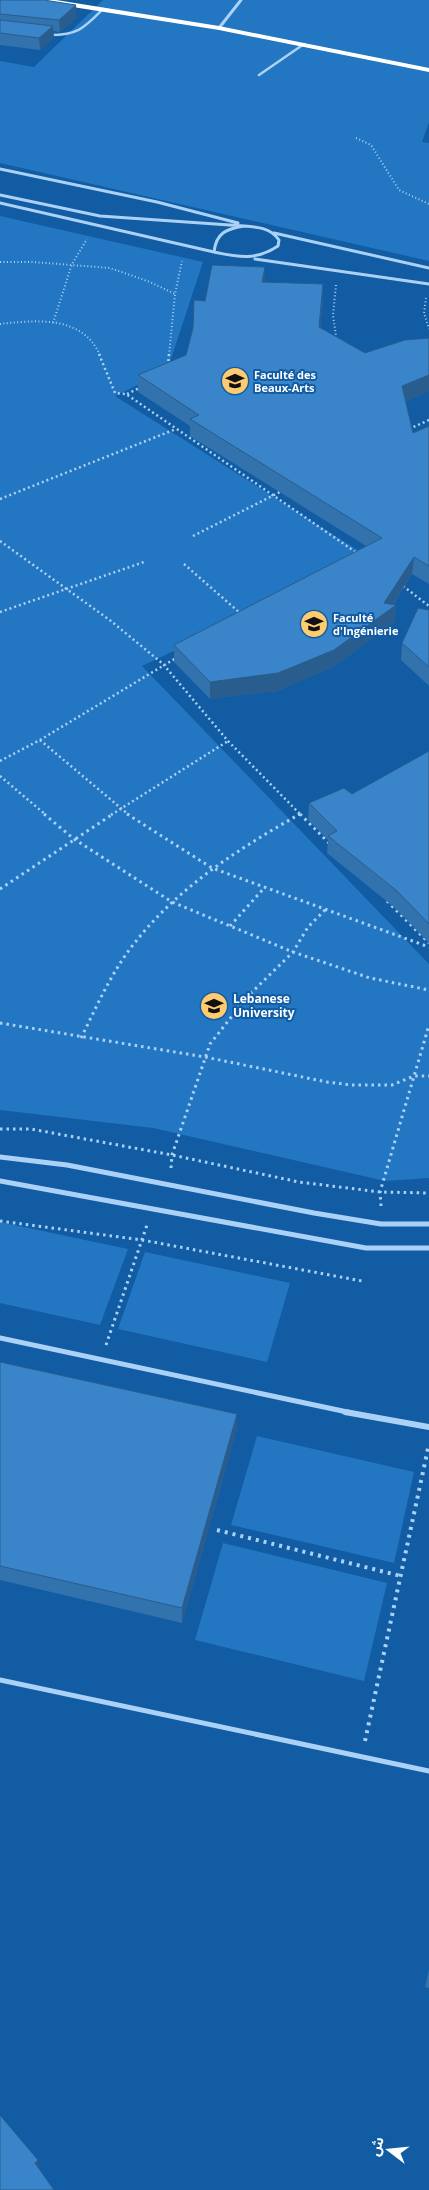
<svg xmlns="http://www.w3.org/2000/svg" width="429" height="2190" font-family="'Open Sans','Noto Sans Arabic',sans-serif">
<style>
.green{fill:#2376c1}
.lines{fill:none;stroke-linecap:round;stroke-linejoin:round}
.path-far3{stroke:#abd2f6;stroke-width:2;stroke-dasharray:1 2.5;stroke-linecap:butt}
.path-far2{stroke:#abd2f6;stroke-width:2.5;stroke-dasharray:2 3;stroke-linecap:butt}
.path-far1{stroke:#abd2f6;stroke-width:3;stroke-dasharray:2.5 4;stroke-linecap:butt}
.path{stroke:#abd2f6;stroke-width:4;stroke-dasharray:3 5;stroke-linecap:butt}
.lane-far1{stroke:#abd2f6;stroke-width:2.5}
.lane{stroke:#abd2f6;stroke-width:5}
.street-far2{stroke:#abd2f6;stroke-width:3}
.street-far1{stroke:#abd2f6;stroke-width:5}
.street{stroke:#abd2f6;stroke-width:6}
.highway{fill:#fff;fill-rule:evenodd}
.wall{fill:#3272ad}
.shaded-wall{fill:#295d8d}
.building{fill:#3a85c9;stroke:#295d8d}
.labels{text-anchor:middle;stroke-width:4;stroke-linejoin:round;paint-order:stroke}
.far-poi-label{font-size:11px;font-weight:bold;fill:#fff;stroke:#115ca3;text-anchor:start}
.poi-label{font-size:12px;font-weight:bold;fill:#fff;stroke:#115ca3;text-anchor:start}
</style>
<rect width="100%" height="100%" fill="#115ca3"/>
<path class="green" d="M103,0h326v122l-7,20 7,1v118l-429,-98v-102l34,6z
M0,216l203,46 -36,109 -52,25 255,162 -228,108 287,298v214l-44,3 -232,-53 -153,-18z
M0,1222l128,27 -28,76 -100,-22z
M145,1252l145,31 -23,79 -149,-33z
M257,1436l157,36 -20,91 -163,-38z
M223,1543l164,40 -23,98 -169,-41z"/>
<g class="lines">
<path class="path-far3" d="M356,138l15,7 28,45 30,14
M0,262h33l77,6 40,14 25,12
M336,285l-3,30 3,21
M426,298l-2,15 5,16
M53,323l19,-59 15,-25
M0,324c36,-4 82,-9 100,31
M169,355l6,-61 7,-33"/>
<path class="path-far2" d="M99,354l16,39 11,1 231,159
M168,366l1,-12
M127,394l14,-7
M409,429l20,-9
M0,499l176,-70
M193,536l89,-45
M0,541l111,80 52,43 65,77 73,74
M184,564l56,49
M403,586l26,20
M0,612l144,-50
M40,740l89,75
M0,761l40,-21 136,-82
M0,776l46,39
M111,815l117,-74
M298,815l2,-1"/>
<path class="path-far1" d="M44,814l30,25 98,63 121,50 77,26 59,12
M127,814l85,54 217,79
M300,814l30,30
M0,889l113,-75
M387,901l42,42
M230,926l35,-39
M0,1023l205,34 122,25 24,3h41l22,-9h15
M81,1038c16,-32 30,-65 52,-93 44,-57 105,-96 167,-131
M0,1129h31l141,26 127,27 81,10 49,1
M171,1168l1,-13 38,-111 37,-47 46,-45 15,-25 18,-18
M381,1206l-1,-14 49,-167
M0,1221l142,19 220,41
M106,1345l41,-120"/>
<path class="path" d="M217,1530l184,46
M365,1741l64,-297"/>
<path class="lane-far1" d="M50,35c28,0 34,-7 53,-26
M259,75l45,-31"/>
<path class="lane" d="M0,1680l429,91"/>
<path class="street-far2" d="M219,28l22,-28
M0,169l157,33 81,21
M0,195l100,21 144,10
M0,203l214,49
M244,226c14,1 27,2 35,14l-1,6c-22,15 -40,11 -64,6 2,-19 12,-23 30,-26z
M274,233l155,35
M255,259l174,25"/>
<path class="street-far1" d="M0,1157l67,8 247,48 67,11h48
M0,1181l366,67h63
M0,1338l352,75"/>
<path class="street" d="M345,1412l84,15"/>
<path class="highway" d="M37,0h19l163,26 210,42v4l-210,-42 -178,-28z"/>
</g>
<path class="wall" d="M0,0l77,17 -17,15 -7,-1 1,7 -14,12 -40,-5z
M265,282l58,18 -3,28 45,25 64,-15v53l-23,10 7,32 16,-7v158l-17,-10 -19,31h3l-1,17 -62,45 -56,24 -67,8 -36,-37v-17l192,-99 -176,-110v-10l-52,-34v-17l48,-20 19,-54z
M429,610v76l-28,-26 1,-17z
M429,751v192l-34,-35 -68,-55 1,-13 -20,-20 1,-17 43,-9z
M0,1362l237,52v15l-55,194 -182,-43z
M429,1969v19l-4,-1z"/>
<path class="shaded-wall" d="M76,5l1,12 -17,15 -1,-12z
M53,26l1,12 -14,12 -1,-12z
M265,267v16l-3,-1z
M323,284v16l-5,43 1,-16z
M429,375v16l-28,12 1,-17z
M414,557l-2,17 -23,36 7,-5 -1,17 -62,45 -56,24 -67,8v-17l174,-79z
M237,1414v15l-55,194v-15z
M38,2160l2,7 -3,3 -2,-7z"/>
<path class="building" d="M0,0h44l32,5 -17,15 -59,-6z
M0,20l53,6 -14,12 -39,-5z
M212,265l53,2 -3,15 61,2 -4,43 46,26 40,-13 24,-2v37l-27,11 11,47 16,-7v140l-15,-9 -30,46 12,2 -62,45 -56,23 -68,9 -36,-37 208,-107 -192,-119 9,-4 -61,-40 48,-20 7,-27 1,-28 11,1z
M418,608l11,2v57l-27,-24z
M429,751v173l-32,-33 -69,-55 9,-5 -28,-28 35,-15 8,6z
M0,1362l237,52 -55,194 -182,-42z
M0,2115l38,45 -3,3 19,27h-54z"/>
<defs>
<g id="university-disc" transform="scale(1.4375)"><circle r="9.5" fill="#ffcb70" stroke="#115ca3"/><path d="M0-5L7-2L0 1L-7-2ZM-4 1L0 2.5L4 1V4Q0 6-4 4Z" fill="#111"/></g>
</defs>
<g fill-rule="evenodd">
<use href="#university-disc" x="235" y="381"/>
<use href="#university-disc" x="314" y="624"/>
<use href="#university-disc" x="214" y="1006"/>
</g>
<g class="labels">
<g class="far-poi-label">
<text x="254" y="379">Faculté des<tspan x="254" dy="13">Beaux-Arts</tspan></text>
<text x="333" y="622">Faculté<tspan x="333" dy="13">d'Ingénierie</tspan></text>
</g>
<g class="poi-label">
<text x="233" y="1003">Lebanese<tspan x="233" dy="14">University</tspan></text>
</g>
</g>
<g transform="translate(389 2150) rotate(286)" stroke="#115ca3" stroke-width="4" paint-order="stroke">
<path d="M0-4L9 19L0 12L-9 19Z" fill="#ffffff"/>
<text y="-8" font-size="14" font-weight="bold" text-anchor="middle" fill="#ffffff">ش</text>
</g>
</svg>
